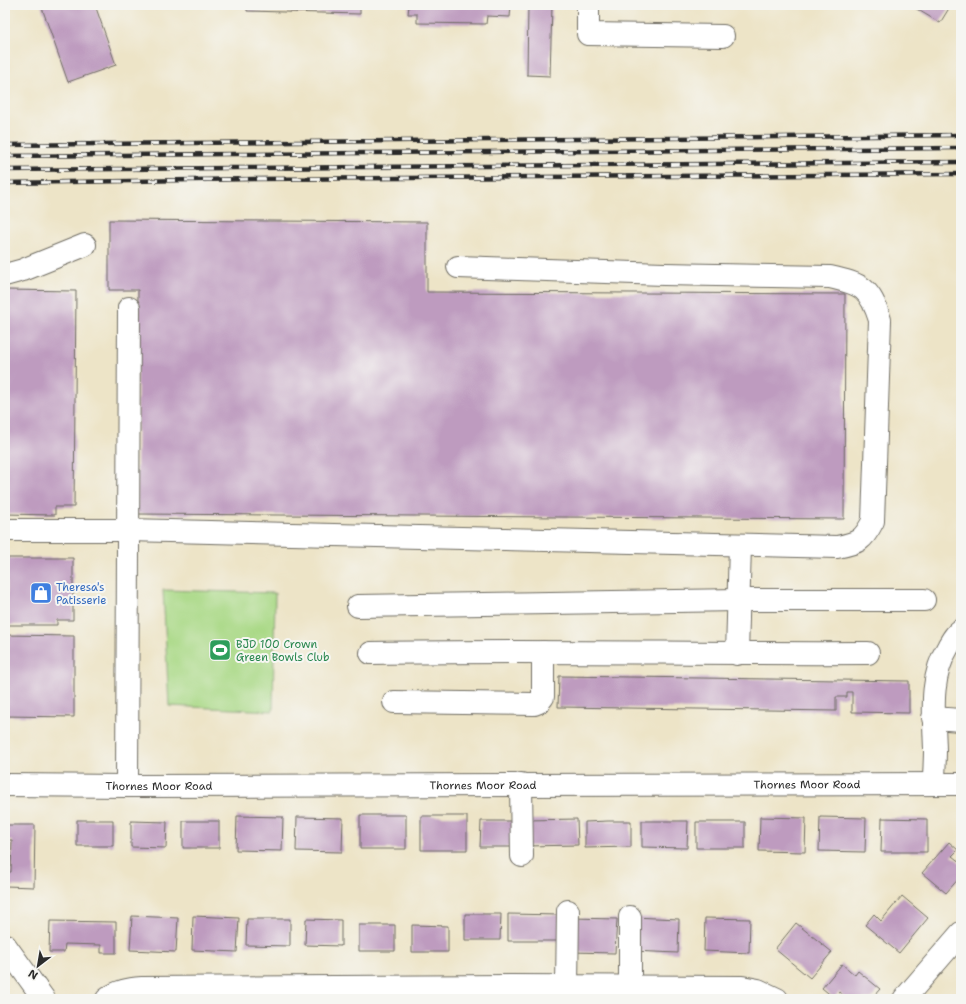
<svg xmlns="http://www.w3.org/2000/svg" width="966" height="1004" font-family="'Shantell Sans',sans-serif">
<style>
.green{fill:#aad987;stroke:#6a8259}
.building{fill:#be9bbf}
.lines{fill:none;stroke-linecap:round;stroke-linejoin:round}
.minor-casing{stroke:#6f6c62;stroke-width:24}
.minor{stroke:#fff;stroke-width:22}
.rail-casing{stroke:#2b2b2b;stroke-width:4.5}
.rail{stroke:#f6f6f2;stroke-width:3;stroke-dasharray:9;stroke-linecap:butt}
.labels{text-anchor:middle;stroke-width:4;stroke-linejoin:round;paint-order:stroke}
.shop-label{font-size:11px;fill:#366cbe;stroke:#f6f6f2;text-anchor:start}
.leisure-label{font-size:11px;fill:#27864d;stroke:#f6f6f2;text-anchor:start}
.street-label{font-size:11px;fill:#2b2b2b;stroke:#f6f6f2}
</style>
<rect width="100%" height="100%" fill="#f6f6f2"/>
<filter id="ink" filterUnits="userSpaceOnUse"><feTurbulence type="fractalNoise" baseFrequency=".025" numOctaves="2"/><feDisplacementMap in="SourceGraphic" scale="8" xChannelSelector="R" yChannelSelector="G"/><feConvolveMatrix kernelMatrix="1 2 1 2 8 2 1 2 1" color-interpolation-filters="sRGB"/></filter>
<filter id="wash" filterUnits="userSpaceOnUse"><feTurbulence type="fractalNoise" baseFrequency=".012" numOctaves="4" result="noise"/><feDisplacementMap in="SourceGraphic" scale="16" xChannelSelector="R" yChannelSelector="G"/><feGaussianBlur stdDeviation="0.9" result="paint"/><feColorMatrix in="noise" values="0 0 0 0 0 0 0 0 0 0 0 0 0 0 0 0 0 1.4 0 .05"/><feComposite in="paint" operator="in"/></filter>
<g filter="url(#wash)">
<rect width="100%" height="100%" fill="#ede4c7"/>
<path class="green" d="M163,590l112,3 -2,118 -104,-5z"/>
<g id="blocks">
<path class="building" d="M41,5h54l21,60 -48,17z
M247,5h113v9l-113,-3z
M409,5h102l-1,12 -23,-1 -1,8 -69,-1v-9h-9z
M528,5h24l-2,71 -23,-1z
M910,5h41l-11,18z
M109,220l318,2v70l418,2 -1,225 -707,-5 1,-224h-29z
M5,290l71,1 -2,216h-19v8l-50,-1z
M7,558h66v62h-16v5h-50z
M5,635l69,1v81l-69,-1z
M559,676l350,5v32l-57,-1v-20h-5v5h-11v14l-278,-4z
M360,815h46v34h-46z
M237,816l46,1 -1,34 -46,-1z
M421,816h46v34h-46z
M297,817l46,1 -1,34 -46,-1z
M760,817l46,1 -1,34 -46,-1z
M820,817l46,1 -1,34 -46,-1z
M882,818l45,1v33h-46z
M577,819l1,26 -51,1v-26z
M77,820h36v26h-36z
M131,821l36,1 -1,26 -35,-1z
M183,821h36v27h-36z
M481,821h35v26h-36z
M608,821h23v26l-46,1v-26z
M642,821h46l-1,27 -45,-1z
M696,822h49v26h-49z
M5,825h30l-1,62 -29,-1v-14h6l1,-32h-7z
M949,842l9,8 -6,6 9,7v13l-15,17 -24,-20z
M902,896l26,22 -29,35 -34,-28 9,-11 7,7z
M465,914h36l-1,26h-35z
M508,914l52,1v26h-52z
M132,916l46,2 -2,34 -46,-2z
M193,916l46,2 -2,34 -45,-2z
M633,917l46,2 -1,34 -46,-2z
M571,918l46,1 -2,34 -45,-1z
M705,918l45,1 -1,34 -45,-2z
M247,919h43v27l-44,-1z
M306,919l35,1v26l-36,-1z
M50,921l66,1v31h-15v-8l-36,-1 -1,8h-15z
M796,923l36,29 -22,26 -35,-29z
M359,925h36v26h-36z
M412,925l36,1v26h-36z
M842,964l13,11 3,-4 22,18 -9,10h-24l-8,-7 -5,6 -12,-10z"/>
</g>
</g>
<g filter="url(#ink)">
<use href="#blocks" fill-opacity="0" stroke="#6f6c62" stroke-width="1"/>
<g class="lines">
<g class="minor-casing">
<g id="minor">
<path d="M588,5v29l135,2"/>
<path d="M5,275l18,-5 62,-25"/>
<path d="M5,530h123l709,17c21,-4 26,-6 36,-26l7,-201c-10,-32 -18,-36 -50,-43l-166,-3 -206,-7"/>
<path d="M358,606l380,-6h186"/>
<path d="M371,653c166,-3 331,1 497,0"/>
<path d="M737,654l3,-109"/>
<path d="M394,702l140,2 5,-2 4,-5v-45"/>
<path d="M933,718l28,2"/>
<path d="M521,784l1,72"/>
<path d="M934,784c0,-12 1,-23 1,-34 -1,-35 -6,-72 13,-103 4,-7 7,-13 13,-17"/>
<path id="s1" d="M5,785l122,1 834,-2"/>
<path d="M127,786l2,-478"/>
<path d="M5,945l39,54"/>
<path d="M630,986v-69"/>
<path d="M567,987l1,-76"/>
<path d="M107,999c10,-8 22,-10 35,-11l370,-2 230,1 16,3 19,9"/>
<path d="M904,999l57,-66"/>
</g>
</g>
<use href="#minor" class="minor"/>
<g class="rail-casing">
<path id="rail" d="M5,145l956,-10
M5,156l956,-8
M5,170l956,-8
M5,183l250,-4 706,-5"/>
</g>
<use href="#rail" class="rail"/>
</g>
</g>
<defs>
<g id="shop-square" transform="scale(1.15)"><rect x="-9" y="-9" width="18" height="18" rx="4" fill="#3f7fe0" stroke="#f6f6f2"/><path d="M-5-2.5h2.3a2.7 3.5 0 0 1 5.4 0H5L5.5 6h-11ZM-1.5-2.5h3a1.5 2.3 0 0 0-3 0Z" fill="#fff"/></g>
<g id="stadium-square" transform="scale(1.15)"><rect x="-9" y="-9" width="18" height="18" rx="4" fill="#2e9e5b" stroke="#f6f6f2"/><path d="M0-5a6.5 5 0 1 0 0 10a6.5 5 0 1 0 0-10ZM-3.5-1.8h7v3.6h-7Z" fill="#fff"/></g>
</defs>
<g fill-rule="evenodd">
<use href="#shop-square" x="41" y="593"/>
<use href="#stadium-square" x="220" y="650"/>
</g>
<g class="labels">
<g class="shop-label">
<text x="56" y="591">Theresa's<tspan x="56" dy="13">Patisserie</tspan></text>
</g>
<g class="leisure-label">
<text x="236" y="648">BJD 100 Crown<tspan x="236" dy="13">Green Bowls Club</tspan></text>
</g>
<g class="street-label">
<text dy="4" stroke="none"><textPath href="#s1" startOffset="802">Thornes Moor Road</textPath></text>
<text dy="4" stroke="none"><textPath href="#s1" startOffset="478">Thornes Moor Road</textPath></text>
<text dy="4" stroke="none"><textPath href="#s1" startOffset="154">Thornes Moor Road</textPath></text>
</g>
</g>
<rect width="966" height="1004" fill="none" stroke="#f6f6f2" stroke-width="20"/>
<g transform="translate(38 966) rotate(211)" stroke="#f6f6f2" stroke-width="3" paint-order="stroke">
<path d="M0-3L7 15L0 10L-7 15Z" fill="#2b2b2b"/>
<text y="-6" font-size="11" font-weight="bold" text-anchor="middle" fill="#2b2b2b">N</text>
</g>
</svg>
